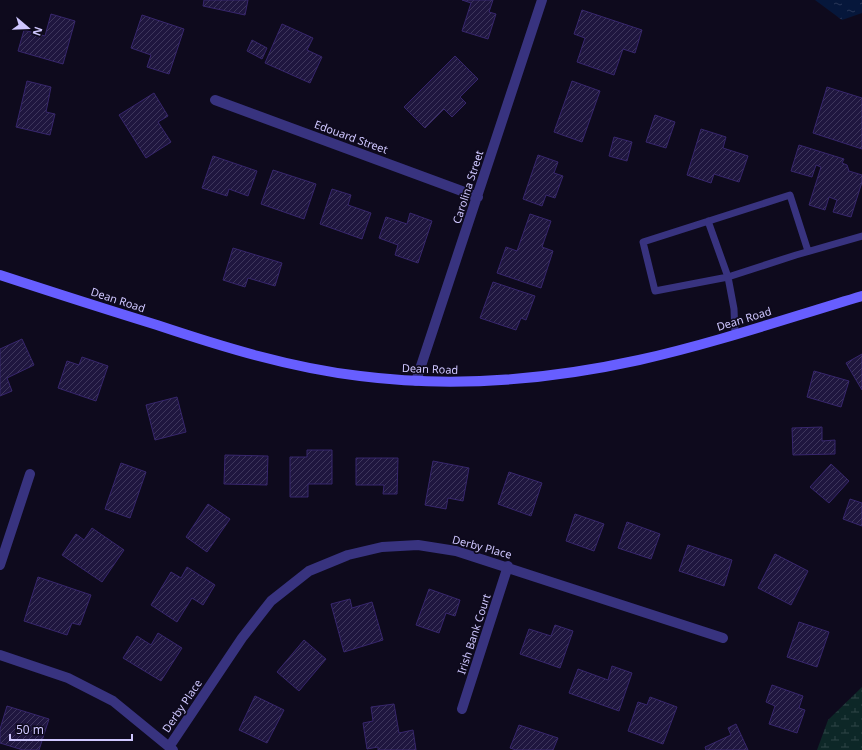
<svg xmlns="http://www.w3.org/2000/svg" width="862" height="750" font-family="'Noto Sans',sans-serif">
<style>
.wetland{fill:url(#wetland-marsh)}
.water{fill:url(#water-ripples)}
.building{fill:url(#building-hatch);stroke:#37266c}
.lines{fill:none;stroke-linecap:round;stroke-linejoin:round}
.lane{stroke:#38337f;stroke-width:7}
.street{stroke:#38337f;stroke-width:10}
.secondary{stroke:#675eff;stroke-width:10}
.labels{text-anchor:middle;stroke-width:3.5;stroke-linejoin:round;paint-order:stroke}
.street-label{font-size:11px;fill:#cfc7ff;stroke:#0e0a1d}
</style>
<defs>
<pattern id="wetland-marsh" width="20" height="14" patternUnits="userSpaceOnUse"><rect width="20" height="14" fill="#0d2727"/><path d="M1 5h8M5 5V1M11 12h8M15 12V8" fill="none" stroke="#2f4547"/></pattern>
<pattern id="water-ripples" width="26" height="14" patternUnits="userSpaceOnUse"><rect width="26" height="14" fill="#06173b"/><path d="M2 4q2-2 4 0t4 0M15 11q2-2 4 0t4 0" fill="none" stroke="#293758"/></pattern>
<pattern id="building-hatch" width="6" height="6" patternUnits="userSpaceOnUse"><rect width="6" height="6" fill="#1f163f"/><path d="M-1 1l2-2M0 6l6-6M5 7l2-2" fill="none" stroke="#3e365c"/></pattern>
</defs>
<rect width="100%" height="100%" fill="#0e0a1d"/>
<path class="wetland" d="M862,687v63h-45l11,-30z"/>
<path class="water" d="M815,0h47v13l-20,7z"/>
<path class="building" d="M204,0h44l-3,15 -42,-9z
M462,0h31l-4,12 7,2 -8,25 -26,-8 9,-28z
M582,10l60,20 -7,23 -12,-4 -9,26 -37,-13 8,-24 -11,-4z
M51,14l24,7 -12,43 -45,-13 6,-21 21,6z
M142,15l42,14 -15,45 -22,-7 4,-12 -20,-7z
M282,24l31,14 -6,12 15,7 -12,26 -45,-20z
M252,40l15,8 -5,11 -15,-8z
M455,56l23,23 -18,18 6,6 -14,14 -8,-8 -19,19 -21,-21z
M27,81l24,6 -5,25 9,2 -5,21 -34,-8z
M572,81l28,10 -18,51 -28,-10z
M827,87l35,11v51l-49,-16z
M154,93l14,23 -10,6 13,20 -25,16 -27,-43z
M655,115l20,7 -9,26 -20,-6z
M701,129l25,8 -3,11 25,8 -9,26 -25,-8 -3,9 -24,-8z
M614,137l18,5 -5,19 -18,-5z
M799,145l45,14 -2,4 5,2 2,6 13,4v7l-11,35 -18,-5 4,-12 -8,-3 -4,13 -16,-5 12,-38 -5,-2 -4,12 -21,-6z
M538,155l20,7 -4,11 9,3 -8,22 -9,-3 -4,11 -19,-7z
M213,156l44,15 -9,25 -19,-7 -2,7 -25,-8z
M273,170l43,14 -12,35 -43,-15z
M332,189l19,6 -3,10 23,8 -9,26 -42,-15z
M410,213l22,8 -14,42 -23,-8 3,-10 -19,-7 7,-21 21,7z
M530,214l21,7 -9,26 11,4 -12,37 -44,-15 9,-26 11,4z
M233,248l49,15 -7,23 -27,-8 -3,9 -22,-7z
M493,282l42,14 -9,24 -5,-2 -5,12 -36,-12z
M22,339l12,26 -27,13 5,13 -12,5v-47z
M862,354v36l-16,-27z
M82,357l26,9 -12,35 -38,-13 9,-27 12,4z
M814,371l35,10 -8,26 -34,-10z
M177,397l9,35 -31,8 -9,-35z
M822,427v14l13,-1v14l-42,1 -1,-27z
M307,450h25v34h-24v13h-18v-40h17z
M225,455l43,1 -1,29 -43,-1z
M356,458h42l-1,36h-14l1,-9h-28z
M433,461l36,7 -6,33 -15,-3 -2,11 -21,-4z
M121,463l25,9 -16,46 -25,-9z
M831,464l18,17 -20,22 -19,-16z
M509,472l33,11 -11,33 -33,-12z
M850,499l12,4v23l-19,-7z
M208,504l22,15 -23,33 -21,-15z
M575,514l29,10 -10,27 -28,-10z
M627,522l33,12 -9,25 -33,-11z
M92,528l32,22 -22,32 -40,-27 14,-21 8,6z
M688,545l44,15 -8,26 -45,-15z
M775,554l33,17 -17,34 -33,-17z
M187,567l28,18 -12,20 -11,-7 -15,24 -26,-17 20,-33 10,6z
M38,577l53,18 -11,30 -8,-2 -5,12 -43,-14z
M429,589l31,11 -5,16 -9,-3 -7,20 -23,-8z
M350,599l2,9 20,-6 11,38 -39,12 -13,-48z
M799,622l30,10 -12,35 -30,-10z
M555,625l18,6 -13,37 -40,-14 9,-25 22,7z
M158,633l24,15 -21,33 -38,-23 14,-22 14,9z
M304,640l22,19 -27,32 -22,-19z
M612,666l20,7 -13,38 -50,-18 9,-24 30,11z
M772,685l31,11 -4,12 6,2 -8,23 -28,-9 6,-18 -9,-4z
M255,696l29,14 -17,33 -28,-13z
M650,697l27,10 -14,37 -35,-13 10,-29 9,3z
M394,704l5,29 14,-3 3,20h-38v-3l-11,2 -4,-26 10,-2 -2,-14z
M7,706l42,13 -10,31h-16l-23,-7v-14z
M736,724l12,26h-42l-1,-3 26,-12 -3,-7z
M519,725l39,13 -5,12h-37l-6,-2z"/>
<g class="lines">
<path class="lane" d="M708,221l20,56 -73,14 -12,-49 147,-47 18,56
M735,334l-1,-25 -6,-32 68,-22 66,-19"/>
<path class="street" d="M215,100l263,97
M416,381l126,-381
M0,565l30,-91
M0,655l68,23 45,23 60,49
M462,709l46,-143
M169,747l73,-109 29,-37 38,-30 39,-16 34,-8 36,-2 38,6 267,87"/>
<path class="secondary" d="M0,275c52,17 105,34 157,50 66,22 134,43 203,51 93,12 188,4 279,-16 76,-17 149,-42 223,-64"/>
</g>
<g class="labels">
<g class="street-label">
<text transform="translate(351 137) rotate(20)" y="4">Edouard Street</text>
<text transform="translate(468 187) rotate(-72)" y="4">Carolina Street</text>
<text transform="translate(118 300) rotate(18)" y="4">Dean Road</text>
<text transform="translate(744 319) rotate(-17)" y="4">Dean Road</text>
<text transform="translate(430 369) rotate(2)" y="4">Dean Road</text>
<text transform="translate(482 547) rotate(15)" y="4">Derby Place</text>
<text transform="translate(474 634) rotate(-72)" y="4">Irish Bank Court</text>
<text transform="translate(182 706) rotate(-56)" y="4">Derby Place</text>
</g>
</g>
<g transform="translate(28 28) rotate(109)" stroke="#0e0a1d" stroke-width="3" paint-order="stroke">
<path d="M0-3L7 15L0 10L-7 15Z" fill="#cfc7ff"/>
<text y="-6" font-size="11" font-weight="bold" text-anchor="middle" fill="#cfc7ff">N</text>
</g>
<path d="M10 734v6h122v-6" fill="none" stroke="#cfc7ff" stroke-width="2"/>
<text x="16" y="734" font-size="12" fill="#cfc7ff" stroke="#0e0a1d" stroke-width="3" paint-order="stroke">50 m</text>
</svg>
